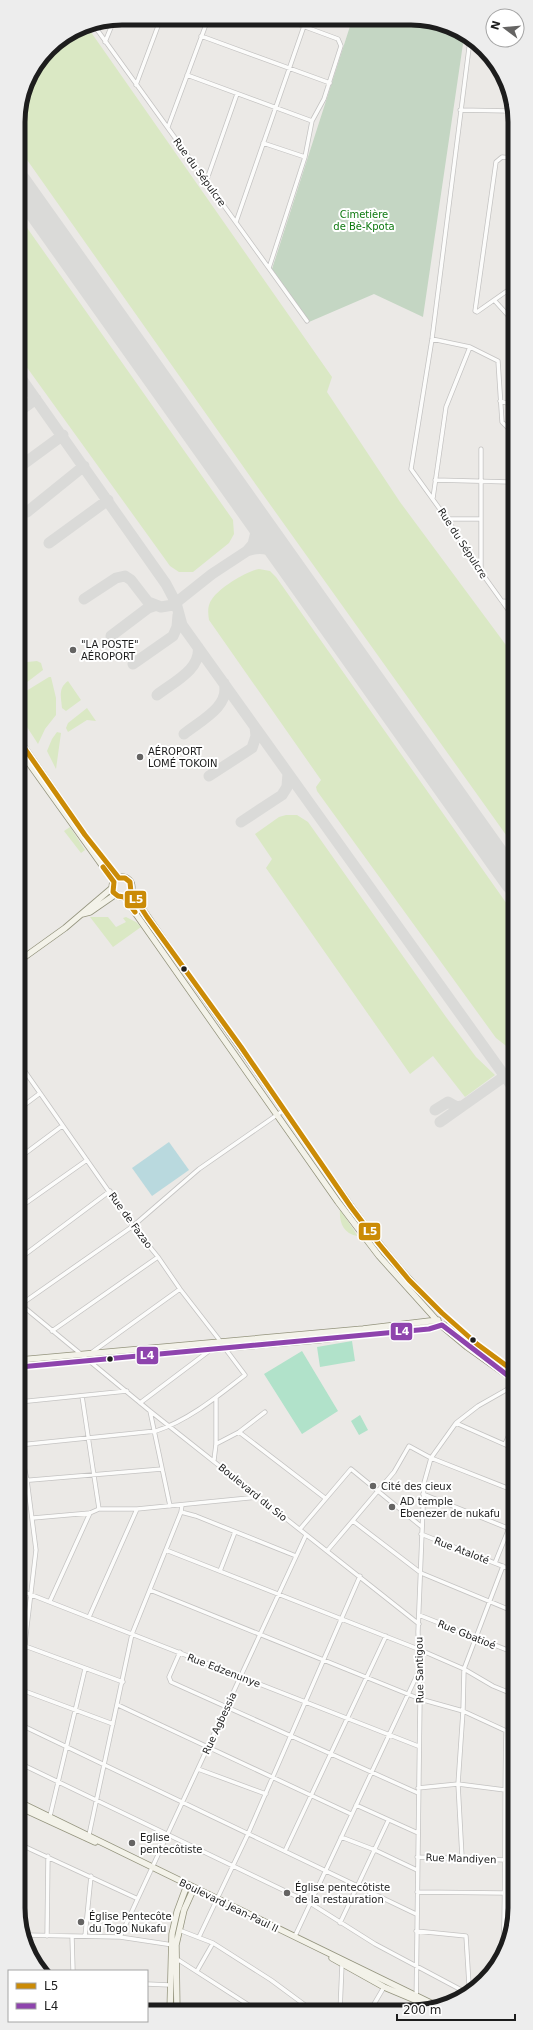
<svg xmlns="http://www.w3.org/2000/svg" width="533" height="2030" font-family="'DejaVu Sans',sans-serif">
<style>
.grass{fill:#dae8c4}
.cemetery{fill:#c4d6c3}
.pitch{fill:#b1e2ca}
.water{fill:#b9d9de}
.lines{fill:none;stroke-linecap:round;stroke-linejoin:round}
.taxiway{stroke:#dadad8;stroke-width:11}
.runway{stroke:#dadad8;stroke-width:27}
.street-casing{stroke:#c4c3c2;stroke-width:5}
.secondary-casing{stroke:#94947e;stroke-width:7}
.street{stroke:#fcfcfb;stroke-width:3.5}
.secondary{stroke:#f3f2e9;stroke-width:5.5}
.bus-1-casing{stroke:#fff;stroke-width:8}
.bus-2-casing{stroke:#fff;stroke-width:8}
.bus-1{stroke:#cb8b06;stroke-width:5}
.bus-2{stroke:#8e44ad;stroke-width:5}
.poi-dot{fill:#656463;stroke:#fff;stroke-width:1.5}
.bus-dot{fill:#1d1d1d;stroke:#fff;stroke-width:1.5}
.labels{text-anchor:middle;stroke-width:4;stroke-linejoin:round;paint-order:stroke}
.street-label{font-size:10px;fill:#1d1d1d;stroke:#fff}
.park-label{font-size:10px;fill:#0d790f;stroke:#fff}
.poi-label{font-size:10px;fill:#1d1d1d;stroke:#fff;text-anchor:start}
.rim{fill:none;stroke:#1d1d1d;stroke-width:5}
.line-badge{stroke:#fff;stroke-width:1.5}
.badge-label{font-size:11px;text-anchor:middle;font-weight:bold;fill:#fff}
</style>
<rect width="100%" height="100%" fill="#ebe9e6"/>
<path class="grass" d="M86,25l246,352 -5,15 73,110 114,154v190l-255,-357 -241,-342v-32l8,-33 23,-34 33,-22z
M18,215l215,305 1,14 -5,9 -36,29h-14l-9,-6 -152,-211z
M259,569l11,2 6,6 238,337v138l-18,-14 -179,-247 -1,-4 5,-7 -112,-160c-1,-7 -2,-14 3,-21 7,-11 34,-28 47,-30z
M37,661l4,2 2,7 -25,19v-26z
M49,677h2l5,21v17l-11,14 -7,15 -20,-31v-17z
M68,681l13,19 -15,11 -4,-3c-1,-11 -4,-20 6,-27z
M87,708l9,13 -9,-1 -19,12 -2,-4 2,-5z
M57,732l4,1 -5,36 -9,-18 5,-12z
M286,815h11l11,7 138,195 30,40 19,18 -30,22 -32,-41 -23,18 -144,-206 6,-9 -17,-25 24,-17z
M70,827l15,23 -4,3 -17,-22z
M90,917h18l8,10 10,-5 -3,-4 3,-1 10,5 5,5 -28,20z
M340,1209l17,26v1c-14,-3 -18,-14 -17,-27z"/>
<path class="cemetery" d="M352,20h80l32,17 -41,280 -49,-23 -65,28 -37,-53z"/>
<path class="pitch" d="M352,1341l3,20 -35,6 -3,-20z
M302,1351l36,60 -36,23 -38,-60z
M360,1415l8,15 -9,5 -8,-14z"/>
<path class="water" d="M169,1142l20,28 -37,26 -20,-28z"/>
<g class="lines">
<path class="taxiway" d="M18,374l148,210 10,19 6,22 332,464
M18,412l18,-13
M18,468l45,-33
M27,512l57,-46
M49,543l59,-43
M247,551c15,-6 27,-1 39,9
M84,599l32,-21 9,-2 6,4 17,22 13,5 12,-2 39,-31 35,-23 6,-7 4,-16 -5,-15
M111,636l37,-28 6,-2
M133,664l40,-28 4,-9 1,-12
M157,695c15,-12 45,-26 41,-48
M184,734c16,-13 47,-28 40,-51
M209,776l43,-28 4,-12 -1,-9
M241,822l41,-27 5,-8 1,-14
M435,1110l13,-8 9,5 5,-1
M440,1122l65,-46 9,-1"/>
<path class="runway" d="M18,183l496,699"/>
<g class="street-casing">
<path id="street" d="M93,24l214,297
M307,27l3,-8
M201,36l129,47
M470,40l-38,299 -21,130 36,50 34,53 33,46
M105,42l9,-22
M187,75l125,46
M136,85l25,-67
M460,110l54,1
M168,127l40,-108
M263,143l42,14
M514,158l-12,-1 -6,5 -21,149 2,1 37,-26
M206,182l31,-88
M236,222l68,-196
M269,268l36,-111 7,-36 12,-22 17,-53 -3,-7 -54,-20
M495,301l19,21
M432,339l38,8 28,14 4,61 12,12
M500,401l14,4
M435,480l79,2
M433,498l13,-91 24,-60
M447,519h34
M481,572v-123
M502,601l12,1
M19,1063l114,163 25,31 22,32 41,53
M19,1109l20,-15
M19,1158l43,-32
M19,1208l68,-48
M19,1259l91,-68
M19,1303l131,108 269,213
M20,1305l113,-79 66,-57 85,-59
M52,1331l106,-74
M91,1353l89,-64
M82,1396l17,113
M19,1402l108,-11
M140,1403l73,-55 5,-6
M150,1411l20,95
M456,1423l59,26
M239,1432l86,66
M216,1444l23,-12 26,-20
M505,1444l10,-23
M19,1445l137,-14c33,-11 62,-35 89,-56l-21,-28
M214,1460l2,-16v-46
M19,1481l143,-12
M423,1494l92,37
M181,1512l15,4 100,40
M33,1518l57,-5 9,-4h38l121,-12
M353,1521l68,52 94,39
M300,1529l51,-60 71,58
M421,1534l94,37
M166,1550l252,99 46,20 29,17 22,9
M327,1551l67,-79 15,-26 22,12 84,33
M495,1563l20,-50
M220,1571l15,-39
M19,1590l399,156
M150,1590l270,109 43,12 52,24
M50,1601l40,-88
M419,1615l96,38
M89,1617l48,-108
M25,1646l98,36
M180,1652l-11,25 2,5 247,111
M19,1689l94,35
M19,1694l17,-144 -9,-70 -8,-37
M118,1705l233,109
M19,1724l397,190
M19,1763l291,140 65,41 92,49
M198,1769l68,25
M418,1788l40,-4 47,6
M356,1805l62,28
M50,1816l35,-147
M89,1835l43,-201 49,-122 1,-7
M341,1837l34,13 42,20
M19,1844l117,54
M285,1851l101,-215
M417,1857l89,3
M462,1857l-4,-73 5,-73 1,-42 39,-103
M417,1892l87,1
M340,1923l48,-102
M179,1930l34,13 58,37 42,31
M416,1931l50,5 3,49 -2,9
M504,1933h7
M25,1935l95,2 53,8
M47,1936l1,-80
M72,1936l1,35
M85,1936l6,-60
M295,1936l123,-263
M120,1937l186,-402
M199,1937l49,-103 112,-258
M503,1955c3,-74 1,-149 3,-223
M177,1959l81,52
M197,1971l16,-28
M147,1984l23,1
M469,1985l6,3
M340,2011l2,-47
M370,2011l14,-24
M416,2011l4,-312 -2,-67 6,-149 7,-25 25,-35 22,-17 37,-21"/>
</g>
<g class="secondary-casing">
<path id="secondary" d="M18,738l67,97 34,43
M18,748l96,134
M112 887a10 10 0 1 1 20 0a10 10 0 1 1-20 0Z
M131,892c45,67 93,132 139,198 73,103 137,212 245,282
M124,897l214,305 41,54 63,70 25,21 48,34
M82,914l8,-2 26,-18
M19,961l46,-33 47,-40
M19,1360l344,-31 75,-9
M19,1366l299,-26 126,-15
M19,1802l420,205
M19,1807l76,35
M332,1958l52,29 50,21
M170,2010l2,-76 5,-22 10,-27
M177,2010l-1,-65 8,-35 9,-20 -1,-3"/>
</g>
<use href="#street" class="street"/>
<use href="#secondary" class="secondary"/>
<g class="bus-1-casing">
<path id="bus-1" d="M18,739l67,96 34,43h6l5,4 1,10 16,25 94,130 110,160 28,37 30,36 33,33 35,31 38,28
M103,867l11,15 -1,10 5,4 6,1 11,15"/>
</g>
<g class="bus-2-casing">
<path id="bus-2" d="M20,1367l409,-38 13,-4 69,53"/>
</g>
<use href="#bus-1" class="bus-1"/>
<use href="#bus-2" class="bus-2"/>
</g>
<g class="poi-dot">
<circle cx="73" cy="650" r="4"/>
<circle cx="140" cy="757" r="4"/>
<circle cx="373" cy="1486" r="4"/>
<circle cx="392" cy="1507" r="4"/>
<circle cx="132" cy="1843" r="4"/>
<circle cx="287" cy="1893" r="4"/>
<circle cx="81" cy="1922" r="4"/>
</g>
<g class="bus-dot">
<circle cx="184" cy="969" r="3.5"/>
<circle cx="473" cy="1340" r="3.5"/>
<circle cx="110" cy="1359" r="3.5"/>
</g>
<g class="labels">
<g class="street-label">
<text transform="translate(200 172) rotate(54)" y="4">Rue du Sépulcre</text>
<text transform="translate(463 543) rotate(57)" y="4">Rue du Sépulcre</text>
<text transform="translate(131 1220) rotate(54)" y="4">Rue de Fazao</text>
<text transform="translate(253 1492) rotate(39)" y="4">Boulevard du Sio</text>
<text transform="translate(462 1550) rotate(21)" y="4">Rue Ataloté</text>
<text transform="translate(467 1634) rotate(22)" y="4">Rue Gbatioé</text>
<text transform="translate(224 1670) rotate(21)" y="4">Rue Edzenunye</text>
<text transform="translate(419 1670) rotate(-91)" y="4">Rue Santigou</text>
<text transform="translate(219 1723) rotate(-65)" y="4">Rue Agbessia</text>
<text transform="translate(461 1858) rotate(2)" y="4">Rue Mandiyen</text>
<text transform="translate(229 1905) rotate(26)" y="4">Boulevard Jean-Paul II</text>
</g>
<g class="park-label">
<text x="364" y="218">Cimetière<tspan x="364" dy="12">de Bè-Kpota</tspan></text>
</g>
<g class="poi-label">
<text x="81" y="648">"LA POSTE"<tspan x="81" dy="12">AÉROPORT</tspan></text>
<text x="148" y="755">AÉROPORT<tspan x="148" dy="12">LOMÉ TOKOIN</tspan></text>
<text x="381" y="1490">Cité des cieux</text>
<text x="400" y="1505">AD temple<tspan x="400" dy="12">Ebenezer de nukafu</tspan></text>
<text x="140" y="1841">Eglise<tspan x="140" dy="12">pentecôtiste</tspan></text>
<text x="295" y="1891">Église pentecôtiste<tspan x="295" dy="12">de la restauration</tspan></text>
<text x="89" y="1920">Église Pentecôte<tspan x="89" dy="12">du Togo Nukafu</tspan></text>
</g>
</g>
<path d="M0 0H533V2030H0ZM122 25H411A97 97 0 0 1 508 122V1908A97 97 0 0 1 411 2005H122A97 97 0 0 1 25 1908V122A97 97 0 0 1 122 25Z" fill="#ededed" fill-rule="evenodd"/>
<path class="rim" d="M122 25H411A97 97 0 0 1 508 122V1908A97 97 0 0 1 411 2005H122A97 97 0 0 1 25 1908V122A97 97 0 0 1 122 25Z"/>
<g class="line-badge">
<rect x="124" y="890" width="23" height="19" rx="4" fill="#cb8b06"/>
<rect x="358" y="1222" width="23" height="19" rx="4" fill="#cb8b06"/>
<rect x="390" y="1322" width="23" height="19" rx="4" fill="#8e44ad"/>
<rect x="136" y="1346" width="23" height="19" rx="4" fill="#8e44ad"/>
</g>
<g class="badge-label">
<text x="136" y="903">L5</text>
<text x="370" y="1235">L5</text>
<text x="402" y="1335">L4</text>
<text x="147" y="1359">L4</text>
</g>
<rect x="8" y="1970" width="140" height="52" fill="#ffffff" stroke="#a5a5a5"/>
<rect x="16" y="1983" width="20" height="6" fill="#cb8b06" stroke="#a5a5a5"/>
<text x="44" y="1990" font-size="12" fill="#1d1d1d">L5</text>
<rect x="16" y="2003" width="20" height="6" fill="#8e44ad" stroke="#a5a5a5"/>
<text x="44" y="2010" font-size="12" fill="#1d1d1d">L4</text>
<g transform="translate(505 28) rotate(286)"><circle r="19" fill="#ffffff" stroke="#a5a5a5"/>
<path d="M0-3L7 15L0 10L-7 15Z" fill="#656463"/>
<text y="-6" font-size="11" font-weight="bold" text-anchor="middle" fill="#1d1d1d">N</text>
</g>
<path d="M397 2014v6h118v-6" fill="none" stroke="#1d1d1d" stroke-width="2"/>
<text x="403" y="2014" font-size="12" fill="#1d1d1d" stroke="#ffffff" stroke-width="3" paint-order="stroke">200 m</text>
</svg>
